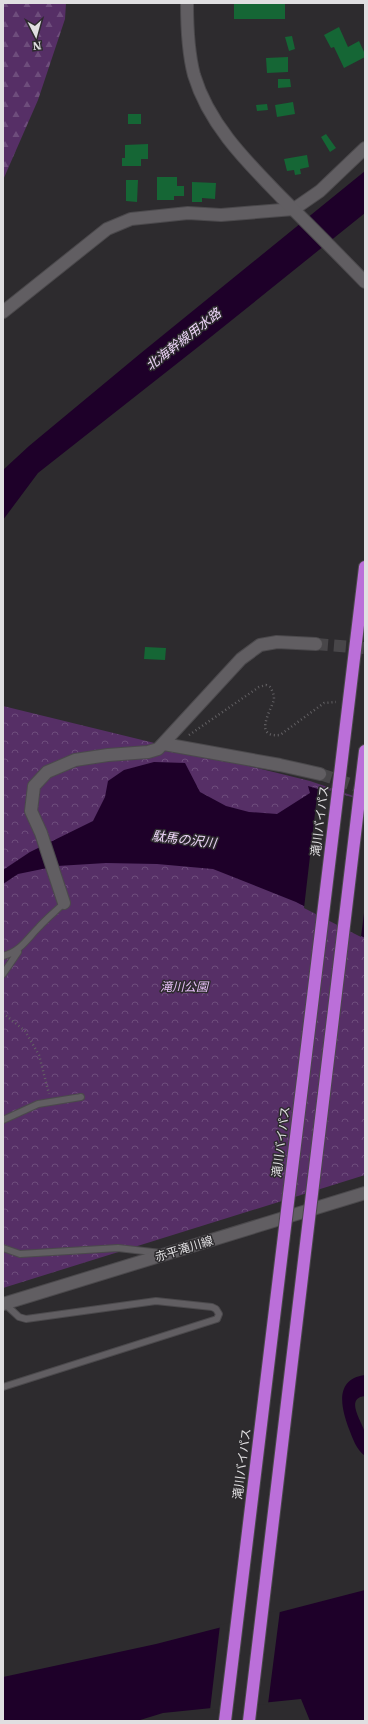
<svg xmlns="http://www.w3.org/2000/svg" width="368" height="1724" font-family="'IBM Plex Serif','Noto Sans JP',serif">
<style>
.forest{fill:url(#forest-firs)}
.park{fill:url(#park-crowns)}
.water{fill:#1e0029}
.pier{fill:#2d2b2e}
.building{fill:#156635}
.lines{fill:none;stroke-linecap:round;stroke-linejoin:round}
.street-tunnel{stroke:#484649;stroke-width:12;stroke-dasharray:12 6;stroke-linecap:butt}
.lane-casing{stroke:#4b494c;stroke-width:8}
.street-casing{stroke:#4b494c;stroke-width:14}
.secondary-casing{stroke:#4b494c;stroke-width:14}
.highway-casing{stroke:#4b494c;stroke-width:14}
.path{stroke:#636164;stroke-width:2.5;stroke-dasharray:1 3;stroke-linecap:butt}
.lane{stroke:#615e62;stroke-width:6}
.street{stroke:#615e62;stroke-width:12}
.secondary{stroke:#615e62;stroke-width:12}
.highway{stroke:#bb6fd9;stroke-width:12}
.highway-bridge-casing{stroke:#4b494c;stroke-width:14;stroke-linecap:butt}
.highway-bridge{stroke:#bb6fd9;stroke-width:12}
.labels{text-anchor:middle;stroke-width:3;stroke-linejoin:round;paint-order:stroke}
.street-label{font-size:12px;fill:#e0dfe1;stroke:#2d2b2e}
.park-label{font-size:12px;font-style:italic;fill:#e6c0f6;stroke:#2d2b2e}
.water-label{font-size:13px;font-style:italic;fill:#edd4f8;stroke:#2d2b2e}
</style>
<defs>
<pattern id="forest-firs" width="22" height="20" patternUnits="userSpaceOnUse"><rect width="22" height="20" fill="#562f66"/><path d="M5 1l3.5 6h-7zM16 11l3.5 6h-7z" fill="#6e4d7c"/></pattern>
<pattern id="park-crowns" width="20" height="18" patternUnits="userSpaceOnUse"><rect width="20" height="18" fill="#562f66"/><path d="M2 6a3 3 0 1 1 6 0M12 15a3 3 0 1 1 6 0" fill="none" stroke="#6e4d7c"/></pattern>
</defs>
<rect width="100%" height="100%" fill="#2d2b2e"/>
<path class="forest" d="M3,3h63l-1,16 -27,81 -35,80z"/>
<path class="park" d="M3,706l307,75 55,19v375l-362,113z"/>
<path class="water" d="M365,171v42l-153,123 -174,137 -35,47v-50l26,-24 112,-93z
M154,762l31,1 15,29 26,14 23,6 28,2 33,-21 -2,-7 57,17v135l-69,-36 -83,-33 -56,-5 -51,-1 -49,3 -39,8 -15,10v-14l27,-18 63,-31 12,-24 3,-16 16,-11z
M365,1375v21c-20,2 -4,24 -1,34 3,7 1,18 1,26 -9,-7 -12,-17 -16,-27 -8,-21 -15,-50 16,-54z
M365,1590v131h-55l-9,-22 -138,14 -26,8h-134v-44l153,-33z"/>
<path class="pier" d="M318,787l47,14v104l-4,32 -57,-29z
M280,1610l-12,94 -58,6 10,-85z"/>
<path class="building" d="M234,3h51v16h-51z
M339,27l9,20 11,-6 6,13v3l-21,11 -10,-21 -3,1 -7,-13z
M292,36l3,13 -6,2 -4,-14z
M288,57v15l-21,1 -1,-15z
M278,79h12l1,8 -13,1z
M293,102l2,12 -18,3 -2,-12z
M267,104l1,6 -11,1 -1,-6z
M128,114h13v10h-13z
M326,134l10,14 -6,4 -9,-15z
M148,144v15h-7v7h-19v-8h3v-13z
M307,155l2,12 -9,2 1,5 -6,1 -1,-5 -7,1 -3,-12z
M157,177h20v9h7v10h-10v4h-17z
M126,180h12l-1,22 -11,-1z
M192,182l24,1 -1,16 -13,-1v4h-10z
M145,647l21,1 -1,12 -21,-1z"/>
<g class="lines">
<path class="street-tunnel" d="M316,644l49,4
M320,774l45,15"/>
<g class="lane-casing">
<path id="lane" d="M3,956c17,-4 24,-17 36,-29 8,-9 17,-16 25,-24
M3,974l15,-22
M3,1120l35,-16 43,-7
M3,1248l17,6 98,-6 43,5
M3,1387l214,-68 2,-5 -3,-5 -4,-2 -56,-6 -130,18 -7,-2 -14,-13"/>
</g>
<g class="street-casing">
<path id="street" d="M3,312l104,-83 24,-10 57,-6 33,2 73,-6 26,-18 45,-43
M164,744l116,21 40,9
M64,903l-23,-70 -10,-22 3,-25 13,-14 28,-12 33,-5 40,-3 10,-3 83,-90 19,-14 17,-3 39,2"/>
</g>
<g class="secondary-casing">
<path id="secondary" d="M187,3c0,24 1,49 7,72 15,50 53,87 88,123 28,28 56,56 83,84
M3,1304l362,-111"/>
</g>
<g class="highway-casing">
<path id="highway" d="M338,791l27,-224
M360,792l5,-41"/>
</g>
<path class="path" d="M189,735l70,-48 7,-2 4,2c2,3 4,7 4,12 -2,10 -22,39 6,36l44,-32 12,-1
M3,1013l22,18 14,24 10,39"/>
<use href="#lane" class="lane"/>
<use href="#street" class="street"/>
<use href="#secondary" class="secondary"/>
<use href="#highway" class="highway"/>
<g class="highway-bridge-casing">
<path id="highway-bridge" d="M225,1721l113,-930
M249,1721l111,-929"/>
</g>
<use href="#highway-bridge" class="highway-bridge"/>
</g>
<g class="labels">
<g class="street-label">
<text transform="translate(320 821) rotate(-83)" y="4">滝川バイパス</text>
<text transform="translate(281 1142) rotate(-83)" y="4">滝川バイパス</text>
<text transform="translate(184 1249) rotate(-17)" y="4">赤平滝川線</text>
<text transform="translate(242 1464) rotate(-83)" y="4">滝川バイパス</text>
</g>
<g class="park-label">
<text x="184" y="991">滝川公園</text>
</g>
<g class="water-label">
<text transform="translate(183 339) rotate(-38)" y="5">北海幹線用水路</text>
<text transform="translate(184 839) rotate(7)" y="5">駄馬の沢川</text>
</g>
</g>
<rect width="368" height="1724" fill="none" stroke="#e0dfe1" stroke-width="8"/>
<g transform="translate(36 36) rotate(174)" stroke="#2d2b2e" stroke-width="3" paint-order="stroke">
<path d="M0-3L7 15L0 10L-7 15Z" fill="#e0dfe1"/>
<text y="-6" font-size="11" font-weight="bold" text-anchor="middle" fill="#e0dfe1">N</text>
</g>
</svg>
